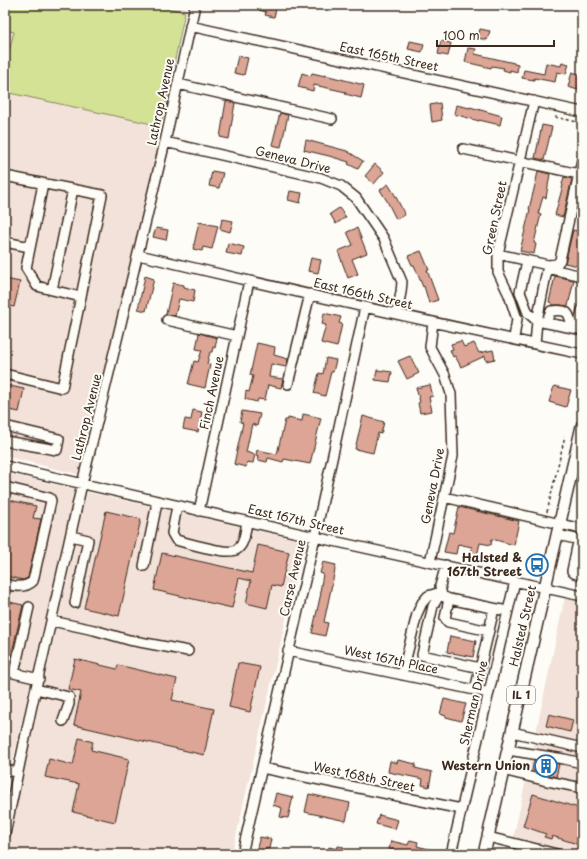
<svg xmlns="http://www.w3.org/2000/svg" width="587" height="859" font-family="'Playpen Sans',sans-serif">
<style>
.built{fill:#f3e2da}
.green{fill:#d3e295;stroke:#87865a}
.building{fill:#dca595;stroke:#3b2a1e}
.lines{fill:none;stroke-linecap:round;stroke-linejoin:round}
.minor-casing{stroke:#3b2a1e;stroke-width:12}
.major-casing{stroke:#3b2a1e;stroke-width:14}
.path{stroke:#3b2a1e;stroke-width:1.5;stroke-dasharray:3 3;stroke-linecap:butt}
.minor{stroke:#fdfcf7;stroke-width:9}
.major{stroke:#fdfcf7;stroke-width:11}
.labels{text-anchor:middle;stroke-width:4;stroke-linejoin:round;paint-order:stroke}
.shield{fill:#fdfcf7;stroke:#75695f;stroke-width:1}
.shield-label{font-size:11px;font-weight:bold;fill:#3b2a1e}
.street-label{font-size:12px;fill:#3b2a1e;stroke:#fdfcf7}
.poi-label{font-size:12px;font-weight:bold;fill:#3b2a1e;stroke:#fdfcf7;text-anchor:end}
</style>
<rect width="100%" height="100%" fill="#fdfcf7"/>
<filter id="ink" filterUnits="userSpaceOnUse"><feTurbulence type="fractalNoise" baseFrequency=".025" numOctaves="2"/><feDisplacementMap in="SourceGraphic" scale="8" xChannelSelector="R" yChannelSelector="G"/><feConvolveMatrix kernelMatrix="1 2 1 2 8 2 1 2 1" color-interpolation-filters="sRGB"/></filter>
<g filter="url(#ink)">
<path class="built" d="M5,5h181l-38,183 -68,287 -75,-19z
M5,473l70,16 -70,306z
M87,492l217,49 -72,313h-227z
M566,592l16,4v258h-72z"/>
<path class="green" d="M5,5h150l30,7 -24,114 -156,-34v-25l9,-35 -9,-2z"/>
<path class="building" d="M260,5h17l-3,12 -9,-2 1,-3 -7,-2z
M480,29l10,2 -3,9 -9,-2z
M410,41l14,3 -2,8 -14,-3z
M441,41l10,2 -3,13 -10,-2z
M468,48l8,1 -1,5 39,9v1l4,1 -1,7 -7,-2v2l-7,-2 1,-2 -12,-2 -1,2 -26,-6z
M238,56l10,2 -4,17 -10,-2z
M562,62l7,2 -3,10 -9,-2 -2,10 -21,-4v2l-12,-2 2,-8 20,4 2,-11 15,3z
M572,72l10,3 -4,15 -10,-3z
M302,73l9,3 1,-3 13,3v-1l39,10 -3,13 -16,-4 1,-2 -32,-7 -1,6 -15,-4z
M226,101l9,2 -6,36 -9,-2z
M440,103l2,17 -10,2 -2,-17z
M456,105l14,3v-1l32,9 -2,9 -21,-5v1l-25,-7z
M280,113l8,2 -7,32 -9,-2z
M542,125l10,2 -8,33 -9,-2z
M306,140l41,11 16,10 -5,8 -10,-5 1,-2 -20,-6 -25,-6z
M375,164l9,8 -10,12 -9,-8z
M212,171l11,2 -4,15 -10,-2z
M538,171l12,3 -4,24 -3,-1 -5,17h3l-7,29 2,1 -2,10 -14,-3 10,-42h-1l7,-28z
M564,177l8,2 -9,38 -8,-2 8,-30 -1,-1z
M388,184l7,11 10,20 -9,4 -9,-18 -7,-11z
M290,191l12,2 -2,10 -12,-3z
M339,208l7,9 -10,7 -6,-10z
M222,219l11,2 -3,11 -10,-3z
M199,222l19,4 -6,23 -9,-2 -1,4 -9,-2z
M156,228l12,2 -2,10 -13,-3z
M357,228l10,25 -15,6 6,15 -10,4 -10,-27 15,-6 -6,-13z
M573,230l9,2v35l-17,-4z
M228,243l16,4 -2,9 -16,-3z
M421,251l8,19h-2l11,30 -9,3 -5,-17 -1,1 -9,-22h-2l-4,-9z
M311,258l10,2 -3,13 -10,-2z
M145,276l9,3 -8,32 -8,-2z
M555,276l19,4 -6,26 -7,-1h-9v-2l-3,-1z
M5,279l15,3 -6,25 -9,-2z
M173,283l11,2v2l11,3 -2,12 -14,-3 -4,17 -9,-2z
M324,313l17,4 -2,6 3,1 -5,23 -16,-4 5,-18 -4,-1z
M199,333l18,5 -2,10 -2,-1 -1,5h-2l-3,12 3,1 -5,23 -17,-4 6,-23 4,1 4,-12 -6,-1z
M461,341l3,6 10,-4 5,10 14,-3 2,9 -9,2 -1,-5 -24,11 -6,-11 -2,1 -3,-7 3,-1 -2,-5z
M257,343l18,4 -1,8 14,4 -2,8 -15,-3 -2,13 14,2 -2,9 -13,-3 -3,15 -7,-1 -1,3 -12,-3 1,-8 3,1 4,-16 -3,-1z
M410,356l9,17 -12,6 -9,-18z
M326,358l10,2 -3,12h-2l-6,24 -11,-3 5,-20 4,1z
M377,370l15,2 -2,10 -15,-2z
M5,385l19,4 -5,23 -14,-3z
M430,385l3,11 -4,1 3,14 -12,2 -2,-10 2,-1 -4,-14z
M554,386l17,4 -5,17 -17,-5z
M193,410l9,2 -4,20 -15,-3 2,-10 6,1z
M242,411l18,3 -3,12 -5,-2 -6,28 9,3 -2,8 -6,-1 -1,5 -12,-3 9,-41 -3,-1z
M303,414l18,4 -11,46 -26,-5 -1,3 -15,-4 -1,4 -9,-2 1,-4 -3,-1 1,-5 20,4 8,-34h3v-2l14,3z
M363,416l21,6 -3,12 -3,-1 -5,20 -18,-4z
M5,499l31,7 -3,12 8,1 -13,59 -5,2 -18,-4z
M459,507l60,14 -5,24 -22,-6 -1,6 -11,-2 -4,17 -6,-2 2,-11 -14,-3 -2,10 -12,-2 5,-20 4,1z
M106,511l35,8 -22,97 -35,-8z
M258,545l31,7 -8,35 -9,-2 -5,23 -21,-5 5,-22 -12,-3 -7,30 -78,-18 8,-37 90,20z
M323,562l13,3 -12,57 4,1 -3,13 -13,-3 9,-40 -1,-1 3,-18 -3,-1z
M5,601l18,4 -13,56 -5,-1z
M450,636l26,5 -3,16 -26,-5z
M75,659l42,10 1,-4 59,14 -5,21 42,9 -10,46 -130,-30 7,-33 -13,-3z
M238,663l22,4 -10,45 -21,-5z
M444,699l22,5 -5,17 -15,-4v-1l-6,-2z
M549,714l24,6 -3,12 -24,-6z
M79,738l14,4 -2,8 38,9 -14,63 -42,-10 6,-28 -34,-7 4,-18 24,6z
M398,760l18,4 -1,4 17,4 -3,15 -7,-2 1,-6 -35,-7 2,-11 7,2z
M534,760l25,4 -3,13 -24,-7z
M276,793l17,4 -5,21 -8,-1 2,-9 -9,-3z
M309,794l41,9 -4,18 -41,-9z
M533,794l49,15v31l-2,5 -28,-9 -1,3 -7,-2 2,-3 -23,-8z
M379,815l19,5 -3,9 -19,-5z
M260,837l11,2 -2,10 -3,-1 -1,6h-10z
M410,840l8,2 -1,4 23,6v2h-34v-2l-17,-3 2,-8 17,4z
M338,846l6,1v4l4,1v2h-21l2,-7 8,2z"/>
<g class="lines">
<g class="minor-casing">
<path id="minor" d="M190,26l392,86
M178,84l154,35
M165,142l156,36 20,8 15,12 28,41 18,43 -1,10 -4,22
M463,149l116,25
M5,176l97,19 -40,193 -57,-14
M43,184l-17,84 11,18 15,4
M73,189l-21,101 29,7
M581,212h1
M5,242l25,5
M498,254l50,11 -11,56 -2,23
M139,255c147,35 295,68 443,99
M527,261l-7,31 8,21 9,8 41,8 4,-19
M548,265l9,-1 3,-4 22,-100
M547,268l35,8
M167,320l70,16
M546,322l5,-11c17,-2 18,1 21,16
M514,338l3,-19 -8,-24 -11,-23v-18l36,-153
M288,384l22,-90
M5,426l54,13 -2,11 -52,-9
M5,466l310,71 267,59
M572,468l10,2
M5,487l45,11 1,3 -18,80c-7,7 -18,6 -28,3
M444,497l138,32
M177,506l-5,27 4,7c11,3 52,15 60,10 9,-5 9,-19 11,-28
M199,511l50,-230
M557,535l19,4 2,3 -6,29 2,2 8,3
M71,536l17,4 -13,63
M430,562l23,-106 -2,-62 -6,-19 -15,-28 3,-25
M446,565l-6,21 2,10 7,3 58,12
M144,566l12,-58v-7
M441,592l-8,14 -11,49 58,13
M449,599l-4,19 3,4 41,9
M52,621l42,9 35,10 59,11
M288,651l201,42
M5,671l34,8
M14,673l15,-66
M402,675l15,-61 5,-11 6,-7 13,-4
M36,689l33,8v7l-6,17
M475,690l19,-81
M512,732l70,16
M508,750l56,9 18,4
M262,768l199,41
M5,770l13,2
M503,770l40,10 39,8
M5,834l26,-124 51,-226 83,-342 30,-137
M488,837l69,17
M242,854l73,-317 50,-230
M451,854l64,-273"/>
</g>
<g class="major-casing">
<path id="major" d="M484,854l98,-428"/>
</g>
<path class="path" d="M555,117l27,6
M547,512l18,-76"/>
<use href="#minor" class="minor"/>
<use href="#major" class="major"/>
</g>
</g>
<defs>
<g id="bus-ring" transform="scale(1.15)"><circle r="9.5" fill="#fdfcf7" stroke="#1f6fb2" stroke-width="1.5"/><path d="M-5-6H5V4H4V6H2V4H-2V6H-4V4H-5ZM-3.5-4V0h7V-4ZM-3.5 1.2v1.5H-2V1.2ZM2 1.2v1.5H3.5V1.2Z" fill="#1f6fb2"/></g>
<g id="building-ring" transform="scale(1.15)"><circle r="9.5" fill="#fdfcf7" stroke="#1f6fb2" stroke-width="1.5"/><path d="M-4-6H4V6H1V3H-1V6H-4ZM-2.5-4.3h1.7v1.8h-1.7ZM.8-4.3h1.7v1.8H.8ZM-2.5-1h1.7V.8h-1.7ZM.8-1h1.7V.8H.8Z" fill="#1f6fb2"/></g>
</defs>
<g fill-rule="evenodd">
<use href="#bus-ring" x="537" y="565"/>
<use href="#building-ring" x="546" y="766"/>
</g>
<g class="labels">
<rect class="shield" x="507" y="686" width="28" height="18" rx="3"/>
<g class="shield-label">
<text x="521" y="699">IL 1</text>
</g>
<g class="street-label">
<text transform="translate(389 57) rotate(12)" y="4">East 165th Street</text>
<text transform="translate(161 102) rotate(-78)" y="4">Lathrop Avenue</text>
<text transform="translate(293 160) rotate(14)" y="4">Geneva Drive</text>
<text transform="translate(495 218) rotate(-78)" y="4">Green Street</text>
<text transform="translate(363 294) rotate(13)" y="4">East 166th Street</text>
<text transform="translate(212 393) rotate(-78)" y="4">Finch Avenue</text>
<text transform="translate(87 417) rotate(-76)" y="4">Lathrop Avenue</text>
<text transform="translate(433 486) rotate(-79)" y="4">Geneva Drive</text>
<text transform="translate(296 520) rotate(13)" y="4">East 167th Street</text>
<text transform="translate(293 578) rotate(-77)" y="4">Carse Avenue</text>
<text transform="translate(523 626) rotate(-77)" y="4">Halsted Street</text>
<text transform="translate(391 660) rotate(12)" y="4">West 167th Place</text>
<text transform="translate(474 703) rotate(-77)" y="4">Sherman Drive</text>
<text transform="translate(364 777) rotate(12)" y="4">West 168th Street</text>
</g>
<g class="poi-label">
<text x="522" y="562">Halsted &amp;<tspan x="522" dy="14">167th Street</tspan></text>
<text x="530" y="770">Western Union</text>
</g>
</g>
<rect width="587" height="859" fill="none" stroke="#fdfcf7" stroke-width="20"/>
<rect x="10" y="10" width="567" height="839" fill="none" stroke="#3b2a1e" stroke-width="1.5" filter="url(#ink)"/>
<path d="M437 40v6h117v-6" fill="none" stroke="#3b2a1e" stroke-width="2"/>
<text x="443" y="40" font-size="12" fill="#3b2a1e" stroke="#fdfcf7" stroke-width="3" paint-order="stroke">100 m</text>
</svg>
